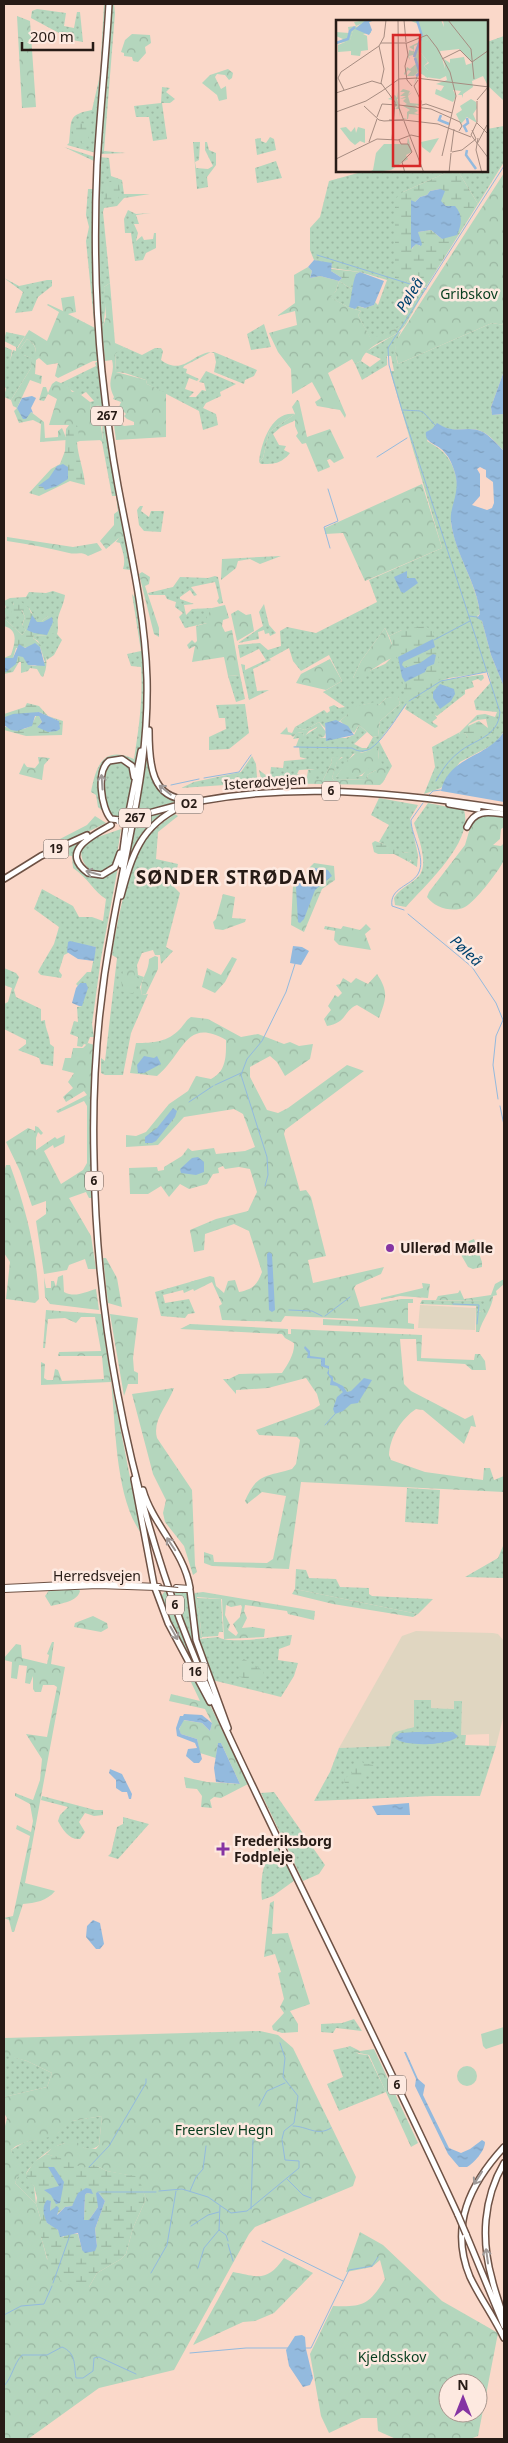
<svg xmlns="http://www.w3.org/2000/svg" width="508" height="2443" font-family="'Noto Sans',sans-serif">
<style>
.commercial{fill:#e0d6c1}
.grass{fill:url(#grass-dots);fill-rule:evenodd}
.forest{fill:url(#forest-crowns);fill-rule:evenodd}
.wetland{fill:url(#wetland-marsh);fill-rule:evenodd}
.garden{fill:#b4d6bd}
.water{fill:url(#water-ripples);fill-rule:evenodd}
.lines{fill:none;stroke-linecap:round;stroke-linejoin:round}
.stream{stroke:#93bade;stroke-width:1}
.primary-casing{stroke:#6e5245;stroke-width:6}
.highway-casing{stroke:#6e5245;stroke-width:8}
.primary{stroke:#fff;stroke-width:4}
.highway{stroke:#fff;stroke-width:5}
.primary-bridge-casing{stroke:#6e5245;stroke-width:6;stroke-linecap:butt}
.highway-bridge-casing{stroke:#6e5245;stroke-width:8;stroke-linecap:butt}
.primary-bridge{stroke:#fff;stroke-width:4}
.highway-bridge{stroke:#fff;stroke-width:5}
.oneway{stroke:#9e9896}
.poi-dot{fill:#8534a3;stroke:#fde9e0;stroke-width:2}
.labels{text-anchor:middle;stroke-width:5;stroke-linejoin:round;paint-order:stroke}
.shield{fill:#fde9e0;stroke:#675953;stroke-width:1}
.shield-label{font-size:12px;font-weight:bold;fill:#271b16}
.park-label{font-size:14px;fill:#063d1e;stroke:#fde9e0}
.street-label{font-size:14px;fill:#271b16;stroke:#fde9e0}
.poi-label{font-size:14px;font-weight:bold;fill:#271b16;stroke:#fde9e0;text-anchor:start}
.water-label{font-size:15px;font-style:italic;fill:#00426e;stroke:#fde9e0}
.district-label{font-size:19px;font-weight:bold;letter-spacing:1px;fill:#271b16;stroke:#fde9e0}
.inset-river{fill:none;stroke:#93bade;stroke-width:2.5}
.inset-road{fill:none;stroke:#a68c81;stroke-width:1}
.view{fill:#d62828;fill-opacity:0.15;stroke:#d62828;stroke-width:2.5}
.inset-edge{fill:none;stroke:#271b16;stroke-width:2.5}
</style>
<defs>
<pattern id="grass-dots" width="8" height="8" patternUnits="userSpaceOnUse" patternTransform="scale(1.25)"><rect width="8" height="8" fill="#b4d6bd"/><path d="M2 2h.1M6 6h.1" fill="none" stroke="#9bb7a2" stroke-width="1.8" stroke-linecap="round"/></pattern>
<pattern id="forest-crowns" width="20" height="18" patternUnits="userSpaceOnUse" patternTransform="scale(1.25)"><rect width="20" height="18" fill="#b4d6bd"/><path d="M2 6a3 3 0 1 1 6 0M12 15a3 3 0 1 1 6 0" fill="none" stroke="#9bb7a2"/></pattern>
<pattern id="wetland-marsh" width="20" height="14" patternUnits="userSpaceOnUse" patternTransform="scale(1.25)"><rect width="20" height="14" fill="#b4d6bd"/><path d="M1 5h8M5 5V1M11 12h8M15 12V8" fill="none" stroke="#9bb7a2"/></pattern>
<pattern id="water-ripples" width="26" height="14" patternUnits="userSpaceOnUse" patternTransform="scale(1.25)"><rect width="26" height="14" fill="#93bade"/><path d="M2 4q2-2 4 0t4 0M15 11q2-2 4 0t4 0" fill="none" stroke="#7f9fbe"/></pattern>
</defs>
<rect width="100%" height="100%" fill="#fad8c9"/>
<path class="commercial" d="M420,1305l56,3 -1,22 -57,-2z
M416,1631l77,2 5,1 6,7v73l-8,32h-7v-12l-28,1 -7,-26 -23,-1v-8h-17v27l-19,5 -3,3 -2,11 -51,2 63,-112z"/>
<path class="grass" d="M104,4h3l-11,149 -29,-8 2,-2c3,-24 -2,-28 23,-33l8,-35z
M110,4h4l1,9 -11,138 22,2 -26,1z
M37,9l29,4 -2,13 10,2 3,-16h3l3,30 -11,-2 -41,-22 1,-7z
M504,36v65l-17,-16v-43z
M162,87l8,1 -4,4 9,7 -5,4h-8l5,36 -14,2 -4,-24h-13l-2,-11 27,-3z
M504,126v36l-26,42 -20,-33h29v-42z
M270,137l4,2 2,11 -19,5 -2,-16 6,-1v3l5,2z
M193,142h7l-1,18 -4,2 1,6 12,1 5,-3 -8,-16v-8h2l2,8 7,3v12l-9,12 1,10 -11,2z
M64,147l31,10 -2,107 14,174 34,177 4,60 -3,68 -6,31 -6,-11 -11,-5 -16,8 -4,18 5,28 -6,-5 -2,-12 -5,-3c5,-26 12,-47 43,-33 5,-32 9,-60 7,-92l-10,-1 -4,-12 14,-3 -9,-57 2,3v-17l-4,-10 -7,-1c3,-9 0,-17 -3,-26l-4,-1 3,-4 5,-1 -2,-12h-8v-11l4,-3 -2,-15h-4l-10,-54 -2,-2 3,-1c-2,-11 1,-20 0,-32l-7,-2 1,8 -6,3 -1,-14 4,-1 -8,-9 -5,3 -22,-11 37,-18 -1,-3 3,-2 -12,-120 3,-14 -3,-12 2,-26h5l1,-28z
M99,157l10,1 2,18 11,4 2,14h26l-26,4 -7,8 -13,2 -1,4 7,71 -6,4 2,14 -4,39 -5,-68z
M276,161l6,17 -25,5 -2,-15z
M365,171h85l-47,21 -8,85 31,11 -20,36 -35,16 -13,-25 3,-4 -13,-4 -19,-10 7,-6 3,-10 14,9 5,16 6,2 10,-3 1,-3 3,3 9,-25 -27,-8 -29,-4 1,-4 -18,-4 -4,-10v-22l10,-11 9,-36z
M128,210l8,4 15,-1 -15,2 3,9h-5l4,9 -2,8 6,-5 2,4 9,-1 1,-6h2v15l-10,5 -3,7 -8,1 -4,-28h-6l-1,-14z
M4,278l15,8 28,-6h5v6l-14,11 -6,14 -17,2 8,-21z
M492,323l12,2v46l-13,36 1,8 12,-1v37c-6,-6 -14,-16 -21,-19 -16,-8 -27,4 -46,-8l-10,17c13,7 22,14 27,29 3,8 4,19 3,27 -1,9 -7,17 -6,26 5,32 26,61 29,91l-3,2 5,5 9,34 13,32v44l-8,12 -36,19 -19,26 -17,6 11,-27 -3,-20 28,-15 -1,2 6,-1 3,4 -2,3 25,-4 2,-14 -7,-3 -9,1v-5l8,-1 10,3 2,-5 -21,-2 -2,-9 17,-19 -3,-10 -39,6 -6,2 37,-5h3l1,3 -3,3 -3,-2 -6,2 2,6 -9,3v4l-28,22 -2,-1 2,3 -5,4 6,4 -3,2 -30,-19 2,-5 -28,37 13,25 -9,16 3,-9 -10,-3 -9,5 1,4 -34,1 -2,-2 5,-17 6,-4 -12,1 1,4 -9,18h-8v-11l-16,1 -2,4 -8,3 -19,-1 1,-9 12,1 1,-7 23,-2 -7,-2 -1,-10h-6l3,-1 3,-8 -6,1 4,-7 6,1 1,3 14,-9 1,11h27l8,-3 5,-10 8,7 -13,12 8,4h5l6,-11 5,-1 2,-15 20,-17 -2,-7 -12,1 -7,7c-15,-6 -27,6 -38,15 -3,3 -11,3 -16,3v5l-6,-6 -14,8 -10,-3 29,-17 3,3 3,-2 -1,-4 5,-2 5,3 6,-1 -22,-15 19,-11 -13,-26 -28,16 -8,-10 -4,-13 -20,11 2,1 -18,9 4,22 12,-1 -20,10 -8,-36 4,1v5l21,-10 -7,-11 -19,9 -2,-13 22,-2 8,7 13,-4 -1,-15 7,-4 29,6 61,-31 -8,-22 73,-32 -52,-177h4l-3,-15h-4v9l-25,15 -7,-16 6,-3 9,6 11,-8 -16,-7 36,-21c-6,12 -7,20 -3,33zM385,628l4,8 13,-6 -10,12 -1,16 -6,6 -32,14 8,-17zM378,749l1,10 -9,5 -8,12 -26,1 17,-23z
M264,324l7,23 -20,3 -4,-16z
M6,332l19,4 -8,12 3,1 7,-10c7,4 9,8 9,16h-12l9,4 -2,9 -20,32 -7,-3 2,-9 -2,-1 1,-40 7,3 -2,11 3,-11 3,1v-4l-12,-6z
M124,347l18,8 13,-7h6l2,3 -2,9c23,17 32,-9 53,-8l43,18 -3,6 -9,4 -1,4 -30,-12 2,-10 -2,-9 -3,-1 -27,14 -1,2 4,1 -1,4 13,6 -2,2 -8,-3 -4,11 9,3 -5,5h7l6,-7 4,1 -2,-8 -5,-1 7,-11 30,13 -16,8 1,4 -15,7 -3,5 13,6 2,11 -15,5 -4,-19 -52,-27 -1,-4 -21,-7 -9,-1 -1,-19z
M295,414l1,6 -15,7 -8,7 6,11 7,1 -2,4 6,3c-9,11 -16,11 -29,11l-2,-2 4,-4 6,-26z
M140,506h3l-2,5 8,6 2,-6h13l-3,21 -17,-1 -5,-6 -2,-15z
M215,576l3,1 5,26 -4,1 -2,-3 2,-3 -4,-16 -24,5 6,8 -3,1 -4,-6 -10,7v2l14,5 -10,1 2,10 6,-6 20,-1 -5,15 -22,5 -6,-11 4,-4 -8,-6 1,-5 -9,-3 -2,-4h-16l-1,-2 25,-6 7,-10 28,1z
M53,591l12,4c-1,9 -5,15 -7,23 -1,6 1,10 -1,16l5,6 -8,15 -7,5 -9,-19 -5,-3 1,-3 13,1 1,-20 -6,5h-5l-8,-13 -16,-5 4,10 4,-4 4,8 -3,8 4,5 -4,5 -16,-15 -2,-13 2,1 -2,-7 6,-3 16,-1 3,-5 17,1z
M264,604l5,21 7,8 -6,3 -1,-3 -4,1 -1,-4 -6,2 1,7 -21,4 25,-17 -4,-14z
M240,675l5,24 -9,3 -8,-26z
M245,704l4,29 -20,16 -20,1v-13l17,-8 -1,-11h-6l-3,-13z
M148,730l5,49 25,22 -41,12z
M252,756l4,8 2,26h-5l1,-7 -73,5 13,-6 47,-10z
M119,761l10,4 4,12 -7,39 -10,4c-16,-9 -14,-39 -11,-54z
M379,798l39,7 -8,14 8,36 -1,12 -8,-5 2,-1 -2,-9 -6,1 -24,-11 10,-17 -18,-10z
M428,803l36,7c10,32 -39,75 -58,97l-11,-2 -1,-7c6,-10 16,-13 24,-21 12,-12 0,-40 -4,-54z
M174,808c-35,22 -42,43 -52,81l15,-70z
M175,814l3,2 -20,16 -2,27 22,5 -5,22 7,7 -14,54 7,4 -12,13 -1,-9h-5l-2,-5 -11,3 -5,12 1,10 6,2 -4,10 2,8 6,-1 -17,39 -8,42h-18l-4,-2v-15l4,3 12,-103 -5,-3c3,-23 16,-87 27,-106 9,-15 21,-25 36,-35z
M121,829c-2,11 -3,29 -10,38 -14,16 -36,-5 -28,-22l9,-6z
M83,839c-24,24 12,54 35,28l-17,91 -9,66 2,13h-4l-3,8 -3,-1 -2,3 -5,-1 1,-9 -8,-3 4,-13 4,1 -1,-15 5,-1 -2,-23 -2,3 -2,-2 11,-12h4l5,-25 -28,-5v11l-4,2 -5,16 3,4 -1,3 -20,-3 -3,-3 2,-4 14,-24 5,-17 -25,-18 8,-20 31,17 6,11h13l11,4 3,-22c-11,-6 -18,-21 -33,-31l-1,-12 -20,-3z
M4,968l12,5 3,4 -5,13 2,7 25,12v12l4,-1c0,9 5,15 5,24l4,3 -1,19 -12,-2 -2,-6 -21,-8 8,-6v-4l-22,-11v-25l4,-2 4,-14 -8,-3z
M197,1280l3,6 -16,7 -1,-3 -20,5 2,8 24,-4 6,14 -7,1 -3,4 -24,-2 -6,-24z
M422,1300l66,1 -6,11 -6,-1v-5l-56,-2z
M407,1488l33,2 -2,34 -33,-2z
M503,1546l1,32 -39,-1 33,-19z
M296,1569l10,1 3,8 27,1 4,8 29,1v6l3,2 61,3 -15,15 -123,-25z
M165,1591l3,1 23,68 -25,-47 -6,-15z
M173,1591l15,2 2,29 6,31z
M197,1598l24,1 2,33h-4l-1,4 -16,1z
M292,1635l-2,10 -11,4 -1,11 20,3 -4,13 -13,21 -69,-17 -13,-41 19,-2c12,8 59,-1 74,-2z
M414,1700h17v8l23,1v-8h8l-1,34h5l-1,10 31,1 -16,50h-48l-118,5 16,-29 9,-24 51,-2 2,-11 3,-3 19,-5z
M274,1792l51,73 -6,9 -16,7 -42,-88z
M42,1796l53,14h8v5l-9,1 -9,-3 -6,9 6,10 -5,7c-11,1 -17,-9 -22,-18l2,-6 8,-8 -27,-7z
M123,1817l26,7 -31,35 -10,-3 3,-3 6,-26 6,-3z
M278,1846l17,34 -22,16 -11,4c-2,-17 0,-45 16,-54z
M354,2019l8,12 -26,-3 -3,5 -12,-1v-8l21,-1z
M347,2047l12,7 9,1 18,37 -47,19 -12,-27 16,-7 -10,-27z
M4,2054l23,7 25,12 -5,14 -43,10z
M102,2116l-3,29c-10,10 -21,-2 -33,-2 -12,1 -35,20 -40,31l8,12 2,18 -21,-21 4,-10 -8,-23 14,-8 33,-9 13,-12z"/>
<path class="forest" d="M17,16l13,5 6,86 -14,1z
M132,34l18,1 1,8 -6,4 1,6 -8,9 -5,-1 -1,-4 -8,-1v-3l-3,-1 4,-12z
M228,69l5,4 -1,5 -3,2 -4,-5 -8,-1 -2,3 6,12 5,-3 1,13 -8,2 -2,-6 -15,-12 8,-8z
M504,173v152l-12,-2 -94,41 -3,-13 1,-10z
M308,267l4,4 -2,7 10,-2 19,5 -3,10 -6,6 18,10 13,4 -3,4 13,24 35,-15c-11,17 -37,16 -45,37l-6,3 -3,-5 -24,14 18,42 -1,3 -5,-8 -23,-4 -2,-4 6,-4 -9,-16 -20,12 -1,-25 -13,-17 -9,-19 28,-8 -2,-14 -18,5 18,-13 -1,-28z
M110,283l5,60 9,4 -9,7 1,18 30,8 1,4 19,9v44l-50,3 -2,-15 2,-4 8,5 10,-1v-3l-7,-3 -3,-3 2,-2 -7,-7 2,-5 -8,-3 1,-2c-9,-18 2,-22 -2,-37l-7,1 -3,-31 4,-13 -2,-30z
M74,296l2,16 -8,2 27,14 3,33h-5l-35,17 -3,-2 3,-13 -11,2 -8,-7 -3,2 -1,14 7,2 -1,8 -11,-4 -13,28 14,4 13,10 1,16 13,-1v-6l4,-3 5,12 -27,2 1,-18 -8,-4 -14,3 -5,-12 3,-3 -4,-2 -2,-6 20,-32 1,-9 -8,-4 2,-3 9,3c2,-8 -1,-12 -8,-16l-7,10h-3l12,-19 18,11 12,-29 -12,-7 1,-1 15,7 -2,-13z
M56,381l12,5 4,6 4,-1 14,11 1,14 6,-3 -1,-8 7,2 1,11 -3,9 2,13 -24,1 -3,-16h-27l8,-26 -9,-5 -4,7 -5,-1 4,-13h3l2,6 4,-9z
M297,400l2,1 8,36 23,-8 14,29 -10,5 -4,-4 -3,1 3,7 -12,5 -12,-29 -4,1 -6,-8 2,-3 -3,-7v-12l-26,18 -6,26 -4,4c2,-18 12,-51 36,-48l-3,-7z
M422,484l20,64 -77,33 -22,-48 -18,1v-6z
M114,525h8l3,12 -6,1 -13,11 -6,-8z
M7,537l66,10 24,-4 5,7 -14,6c-7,-5 -12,-1 -19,-3 -20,-5 -41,-9 -62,-12z
M281,556l-21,8 -10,-5 -12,2 -2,7 -15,12 1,-21z
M142,572l8,5 -1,7 -4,2 14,42v9l-5,-3 -15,-60z
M225,605l4,13 -6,2 -1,6 3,6 7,-2 8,45 -12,1 -4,-19 -32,5 3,-16 -6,3 -2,-4 5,-5 3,3 2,-2 -1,-15 11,-3v-7l5,-8z
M238,610l8,5 5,-1 3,17 -17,10 -6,-27z
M385,628l12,29c-15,2 -27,18 -44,21l8,-17z
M330,659l12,22 -16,9 -30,-7 5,-9z
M398,696l2,8 -20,17 -2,15 -5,1 -14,-12 -5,8 -14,-12 17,-15 18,-4 4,3 7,-7z
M319,722l7,10 -2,5 -5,1 -2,-11 -8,4 -5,6 -1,-4 -5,-1 -5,5 -2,-2 -11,-1 7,-7 1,5 4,1 3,-6 10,3z
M374,746l4,3 1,11c-21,16 -14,19 -43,17l10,-15 12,-11 3,2 10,-3z
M343,755l-6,7 -5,16 2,2 34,-1 -1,-4 9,-5 -2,-5 6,-4c7,7 9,17 0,24l-118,-2 -3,-13 8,6 18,-2 4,3 8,-3 10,3 1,-7 7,-1v11h8l9,-18 -1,-4z
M38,757l12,1 -6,7 -2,15 -23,-6 5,-11 3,4 8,1 4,-5z
M492,815l12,1v11l-3,2 -1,10 -7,6 8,1 3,-3c0,5 2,15 -1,19 -5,10 -28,40 -38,45 -12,6 -30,1 -38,-10l2,-5 36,-47 5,-17 6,-11z
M95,816l11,7 -69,34 23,-18 27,-14z
M314,863l20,3 1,14 -13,9 -18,43 -13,-7 2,-40 13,-9 3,-8z
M223,894l12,3 -3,21 14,1 -1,3 -22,8 -8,-1 -2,-7 3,-3z
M366,924l5,5 -6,5 6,16 -32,-5 -5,-5 1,-9 -11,-2 1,-3 16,3 2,-3 17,4z
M155,956l3,1v12l-12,25 -4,1c-4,-14 7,-22 7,-36z
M232,957l5,2 -12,23 -10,11 -13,-6 5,-19 14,7z
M123,969l11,1 1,6 3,2 -5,16 -12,-3z
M377,974c12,18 9,25 2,44l-22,-13c-14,6 -9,17 -30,21l-3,-7 7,-9 -3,-4 7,-11 3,2 4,-4 -6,-8 4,-1 3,-6 8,5 5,-5 12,6z
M191,1017l17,2 33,18 17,-3 26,10 6,-2 9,4 14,-2 -3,15 -25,17 -8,-14 -7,-6 -20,11v10l17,33 11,3 10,-5 59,-43 17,6 -79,59 -1,4 16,57 6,-1 5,7 15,59 -18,4 5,23 71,-16 -3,7 -25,11 -2,3 6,19 41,-8h12v4h-5v20l6,1v5l-91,-4v-6l35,2v-2l-73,-3 -4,6 -59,-2 -3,-14 3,-2 -10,-22 -18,9 -4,-9 20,-6 4,1 2,9 8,7 4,-12 7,-1 4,12c13,-3 18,-6 23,-20l-13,-41 -15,-7 -29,10 -1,16 -10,2 -4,-22 26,-11 32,-8 9,-19 -7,-23 -11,-2 -14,2 -2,-3 -5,2 1,5 -6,1 -6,10 -18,5 -9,-5 -11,13 -8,-11 -13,8h-18l-1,-26 28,-1 1,4 6,-1v-3l18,-11 6,-8 4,3 22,-3 2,6 29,-3 10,-4 -12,-33 -9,-5 -50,8 -26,28 -32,2v-12l10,1 10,-4 23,-28 19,-13 8,-15 15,3c16,-8 15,-24 15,-39 -41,-23 -41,13 -69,36l-27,-3 6,-30c17,0 32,-1 44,-14 4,-4 6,-9 11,-12z
M88,1043l6,2 -4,80 2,73h-3l-3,-6 -17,6 22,38 5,33h-8l-3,-10 -16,6 -2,5 -23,4 -8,-53 10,-7v-13l-14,5 -12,-35 -14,-29 22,-14 7,3v-5l3,1 5,6 -2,2 -3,-3 -2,6v12l19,-13 2,2 8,-4 -1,8 -10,5 -1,-3 -9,6 17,33 22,-14 4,-7v-57l-3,-5 -26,12 -2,-2 31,-16 -3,-4 -18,11 -3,-5 10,-9 -5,-6 6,-9 -12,-3 3,-12h6l2,-10h10z
M6,1165h4c17,47 26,84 29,134l-4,4 -29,-4 4,-37 -6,-9v-81z
M474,1239l8,23v5l-9,2 -5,-2 -12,-21z
M103,1258h3l11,20 5,29 -14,-4z
M63,1275l1,17c11,6 21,0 32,-3l3,21 -49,-6 -5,-7 -1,-20 2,11h5v-7h3l2,6 2,-10z
M504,1279v5l-8,7 1,4 -4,1c0,11 -11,24 -14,36h-3v-21l6,1 5,-11 -51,-1 2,-4 20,-3 2,-3 4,9 27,-4 4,-11z
M422,1283l8,1 -2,14 -28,-2 -19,4v-2l42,-10z
M46,1310l55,4 10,66v1l30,152c-26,-36 -25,-107 -30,-151l-70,3v-23l4,2 -1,14 3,2h6l2,-11 3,1 4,11 42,-2 -2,-23h-44l1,-4 42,-1 -6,-34h-14l-5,6 -11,-5 -17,1 -3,29h-2z
M110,1314l28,4 -5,40 1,13 4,2v11h-10l-4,12z
M190,1324l98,5v5h3v-5l131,6 -1,23 53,2 1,-6h5l5,7 1,9h-14l-7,-6 -48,-3 -1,-22h-16l4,45 7,7 54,28 8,-4 3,12 -5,-1 -7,18 -41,-34 -7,-1c-15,10 -26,28 -27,46l2,5 34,12 58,8 1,-12h6l4,12 10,-4v16l-203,-10 -12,87 -77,-3 -8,-3v-11l9,3 1,7 53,1 6,-4 13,-63 -24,-4 -15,12 -2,-3c12,-28 21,-24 47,-32l4,-5 4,-24 -3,-3 -38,-2 -3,-5 58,-21 6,-4 -3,-11 -11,-16 -38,10 -32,2v4l-13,-15h6l10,-5 43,-1c6,-9 13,-20 12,-30l-9,-5 -3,-4 -102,-5z
M174,1388c-6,17 -22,32 -17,50l35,52 3,75 2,7 -4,3 -9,-29 -19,-24 -2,-9 3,-13 -13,-26 -21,-80z
M78,1588l2,3c-3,11 -18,12 -29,15l-6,-10 5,-7z
M295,1589l123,25 -5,3 -80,-13 -41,-10z
M203,1592l112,19 -1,9 -26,-6 -1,-3 -42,-6 -1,6 3,7 -5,10 11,-1 12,2 -1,8 -40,2 -2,-40 -25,-2 5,41 -5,1 -4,-42 2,-4zM226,1605l5,2 10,-2 1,2 -2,10 -7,7 5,9 -2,3 -8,-6 2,-5 -5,-10z
M93,1616l14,7 1,5 -7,4 -27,-5 1,-4z
M52,1642h2l-3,22 14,3 -40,216 30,8c-8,10 -20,12 -32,13l-9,28h-2l-3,-12 -5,-2 9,-2 17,-80 -14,-7 1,-4 14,7 2,-11 -3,-17 -15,-8v-3l18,7 7,-20 2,-21 -16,-25 21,3 10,-50 -3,-2h-11l-2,7h-6l-2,-3v-13l-3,8 -5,-1 2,-17 -8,-1 -2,14 -6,-1 1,-16 -8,-2v-2l12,-14 5,1 1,13 25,6 2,-9 -2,-1z
M197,1678l51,106 -27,14 -7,-1 -4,3 2,8 -11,-1 1,-11 -5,-7 -11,-1 -2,-11 23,5 33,2 -19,-41h-3l-2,15 -16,-5 -3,-14 -16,-5 -2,-4 4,-10 19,3 8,8 2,-8 -7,-14 -36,-8 2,-7 29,7 -10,-21z
M274,1901l-2,33 16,-1 22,71 -20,7 8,13v8l-16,1 -9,-3 -1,-4 12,-13 -4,-6 4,-8 -6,-26 3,-1 -6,-18 -11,3 6,-54z
M260,2031l18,4 15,13 63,129 -3,9 -98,41 -6,7 -75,136 -75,18 -71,51h-24v-309l3,-12 -3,-5v-16l43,-10 5,-14 -25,-12 -23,-6v-17zM102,2116l-3,29 -3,4 -12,-1 -10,-8 -21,7 -7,7c13,3 23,10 36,14 4,1 10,-3 14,-2 4,1 8,4 11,5 25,6 30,0 39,28l-13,29 -7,26 -5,5 -24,14 -8,14 -42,-28 -6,-22v-17l-5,-16 -21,-21 6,-13 -10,-20 5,-4 13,-5 26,-5 17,-15z
M350,2046l10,5 14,-2 44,94 -7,4 -42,-92 -15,-3 -7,-5z
M360,2232l23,13 59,56 56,32 -20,103 -8,3h-74l-18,-8 -1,-13h-16l-32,15 -8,-17 -11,-62 23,-48c30,1 36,-1 52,-27l-5,-19 -8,7 -26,5zM448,2383h30v30h-30z
M284,2258l29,15 -39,40 -19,8 -12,1 -50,23 40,-73c26,5 34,10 51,-14z"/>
<path class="wetland" d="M77,121l14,6 -3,13 -5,4 -8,-5 -2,-7 1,-10z
M450,171h8l20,33 -52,83 -31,-9v-79l8,-7zM440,189v12l6,5 -4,33 -11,-9 -13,2 2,14 -4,-3 -4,6 -1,-49 3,3 6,-6 7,-2 3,-4z
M118,180l2,9 -2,11 -14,2 1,-17 5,-4z
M331,269l29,3 -4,2 -3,16 -14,-9 3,-3 -11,-7z
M69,425h8l3,16 -3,1c1,15 7,28 8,43l-15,-4 -31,15 -10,-3 22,-24 9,-5 5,-13 1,-22z
M20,601l9,7 2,5 5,2 1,6h5l6,-5h5l1,17 -7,3 -13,-1 -1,3c13,9 17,24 10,39l-2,-1 -4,-7 -7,-1 -2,3 -7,2v-11h-2l-6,10 -9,2v-3l7,-3 7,-12h5l6,9 6,1 10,-4 -5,-15 -24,1 -3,10h-9l7,-3c4,-12 8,-25 -7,-29v-19l2,13 16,15 4,-5 -4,-4 3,-9 -3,-7 -10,8 -2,-3 4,-9 -1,-4z
M424,626l9,4 9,48 -20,18 -15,6 -10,-45 -8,-21 13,-6zM433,639l2,4 -33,20 2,5 16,-5 13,-9 -8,16 -16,8 -7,-1 -4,-20z
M27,703l12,3 9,10 15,5 -1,14 -36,1 -22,-6v-5l1,2 19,2 7,-3 5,-10h3l3,6 -5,5 22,-6 -20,-9 -35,10v-8l21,-7z
M477,715v5l-8,4 -1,2 11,-5 9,7 -2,-9 12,3 -7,14 -28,6 5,-5 -3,-4 -6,2 1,-3z
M375,841l23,8 5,4 6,-1 5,4 -5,6 -15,-8h-16l-4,-2 -2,-9z
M244,1659l20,12 -2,7 -6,3 -24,-6 7,-6 -1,-5z
M361,1759l2,4 10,2 2,5 -11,5 -7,9 -12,1 -1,-6 8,-6v-4z
M46,2154l12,3 25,11 12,-3 12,6 28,5 6,8 5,15 -13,29 -7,26 -5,5 -24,14 -8,14 -5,2 -23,-6 -3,-10 -8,-5 -9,-31v-17l-5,-16 1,-6 -3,-12 -6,-6 -2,-6 8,-12zM82,2191l11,3 -6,-1 -2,2 -1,25h5l9,-13v-15l7,9 -10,28 2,17 -15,4 -4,-16h-11l-4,3 -7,-9 -9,-5 -3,-15 7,-7 -1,10h7l-1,4 9,-8 7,-1z"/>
<path class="garden" d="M504,2027v16l-18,6 -3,-3 -2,-12z
M457 2076a10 10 0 1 1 20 0a10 10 0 1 1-20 0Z"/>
<path class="water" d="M440,189l5,2 -4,10 5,5h9c8,9 7,18 2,29l-15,4 -11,-9 -13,2 4,12 -1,2 -5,-2 -5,5v-49l4,2 5,-5 7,-2 3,-4z
M314,260l18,3 -1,8 11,7 -3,3 -19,-5 -10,2 2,-7 -4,-4z
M360,272l24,9 -10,24 -9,3 -7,-2 -3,3 -6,-2c3,-12 3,-22 7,-33z
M504,371v43l-12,1 -1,-8z
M32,396l4,2 -5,10 2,5 -2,-1 -5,7h-3l-6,-11 5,-10z
M437,423c19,13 29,1 46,9 7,4 15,13 21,19v236l-13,-32 -9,-34 -5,-3 3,-4c-3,-32 -25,-59 -29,-92 -2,-17 11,-29 3,-52 -2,-6 -5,-13 -9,-17 -6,-9 -21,-9 -19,-21l6,-3zM480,467l6,3v7l7,5 1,21 -2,5 -5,2 -15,-5 8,-9v-22l-3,-5z
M63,464l5,3v12l-11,7 -12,4 -2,-3 -5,-1 11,-8 8,-12z
M407,571v7h8l3,5 -14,10 -3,-1 -7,-15z
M32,615l5,7h6l9,-5 1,5 -6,13 -13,-2 -7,-3z
M433,639l2,8 -32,15 -1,3 3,3 15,-5 13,-9 3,1 -2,9 -7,3 -2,5 -20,10 -3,-5 -4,-20z
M35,643l5,4 5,19 -17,-1 -5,-8 -5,-1 -2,8 -10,8 -2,-1v-13h9l6,-14 6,4z
M440,684l14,5 1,5 -4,7 -11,8 -7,-11v-6z
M39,712l20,9 1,8 -3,2 -9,1 -11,-5 5,-5 -3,-6h-4l-3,10 -15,5 -6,-1 -7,-5 1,-8 8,-3z
M336,720l12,6 6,9 -28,6 -1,-18z
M504,731v71l-63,-11c7,-35 49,-34 63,-60z
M315,868l13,2 4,6 -17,14 -11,29 -4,4 -2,-1 -2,-35 2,-4 12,-4z
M70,941l26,6 -2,14 -16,-2 -11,-7 1,-10z
M293,946l9,1 7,4 -8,14 -11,-2z
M80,983h6l2,5 -6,18h-3l-7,-3 4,-15z
M144,1056l10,2 3,-2 4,8 -17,9h-6l-1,-8z
M173,1108l4,3 -2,6 -19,24 -4,2h-7v-6l12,-9z
M198,1157l6,5v10l-8,3 -15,-2 -1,-4 12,-11z
M269,1252l3,2 3,56 -3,2 -3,-2 -2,-56z
M305,1346l5,5v5l15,2v7l4,1v8l4,3v4l10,5 4,6 4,-1 13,-13 8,2 -14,23 -7,1 -8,7 -8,3 -2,-5 4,-12 6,-5 -6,-6 -7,-1 1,-6 -4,-6 2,-4 -8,-3v-7l-14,-1 1,-5 -4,-5z
M184,1714l18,1 10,8 -2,8 -8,-8 -18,-3 -5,9 2,5 16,5 5,20 -3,4h-5l-8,-7 2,-7 9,-1 -2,-5 -18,-7 -1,-8 4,-12h3z
M415,1732h38l5,4c-7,10 -55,11 -63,2l5,-5z
M218,1743h3l19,41 -24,-2 -2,-14z
M110,1769l12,5 10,20 -1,5h-2l-2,-7h-5l-6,-4v-8l-7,-7z
M409,1803l1,12h-33l-5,-9z
M93,1920l7,3 4,21 -4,5h-4l-10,-12 1,-11z
M404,2052h2l12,27 7,6 -2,10 26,53 12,5 9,-4 12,-9 3,2c0,9 -11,21 -18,25h-8l-11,-13 -33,-68 1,-7z
M48,2167h6l10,15 -4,21 -4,1 -5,-9 -7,-5 15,-4z
M86,2188l5,1 2,5 -6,-1 -2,2 -1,25h5l9,-13 -2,-14 2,-1 7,9 -10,28 2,17 -2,5 -10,2 -3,-3 -4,-17 -18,4 -2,-7 -11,-7c-3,-7 -6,-16 0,-23l4,1 -1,10 7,-5 2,2 -2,7 8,-8 7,-1 6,-13z
M302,2335l3,2 1,12 7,29 -3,7 -7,2 -14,-21 -3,-16 9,-14z"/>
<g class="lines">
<path class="stream" d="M317,255l109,34
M403,410c24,2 15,-3 32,15
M377,457l30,-19
M328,489l10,32 -14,6 6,21
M469,616l8,1
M434,640l36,-19
M409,701l32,-20 45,-9
M294,747l58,1c5,3 9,4 15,2 12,-3 32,-36 39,-46
M204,778l35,-6 12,-17
M436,781c6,-11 12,-20 22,-28 16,-14 40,-15 42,-41l-98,-302 -13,-45 -1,-17 116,-182
M171,785l28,-6
M428,796l5,-5 8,-1
M404,910l-12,-4c-3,-18 19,-20 26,-32 9,-16 -7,-38 -7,-54l12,-17
M408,914l64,53 24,36 7,17 -7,16 -3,29 5,34
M215,1085l26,-12
M189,1102l24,-16
M500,1106l4,19
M265,1186l3,-11 -1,-18 -26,-82 6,-16 15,-18 24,-49 9,-28
M453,1304l26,1 -2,19
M289,1310l23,1 10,5
M325,1316l25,-19
M325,1425l10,-11
M280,2043l5,15 -2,19 15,19 -4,27 -10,8 -2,8
M259,2106l8,-15 18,-8
M293,2126c14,0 24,11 38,2
M89,2167l20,-21 37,-63v-4
M287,2179l16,16 8,3
M159,2191l23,-2 26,8 23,16 16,-2 52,-43v-7l-14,-1 -3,-20
M190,2191l6,-14 7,-8 3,-23
M98,2192h58
M220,2206l-1,24 7,5 2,6
M251,2209l2,-69
M191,2226l17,-11 11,-3
M262,2241l81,40
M228,2244l5,17
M198,2268l6,-20 15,-18
M151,2273l16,-28 9,-54
M53,2283l17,-48
M4,2315l17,-9 23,-2 8,-18
M305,2348h6l38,-78 23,-4 6,-9
M190,2353l56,-5h43
M4,2386c9,-10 9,-21 18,-31h25l15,-8c14,6 12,17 14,31h7l10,-7 1,-13 5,-1 37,17"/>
<g class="primary-casing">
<path id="primary" d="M4,1587l80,-4 75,3
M176,1587l14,1v2h-12
M4,1590l94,-4 59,2"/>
</g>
<g class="highway-casing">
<path id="highway" d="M109,4c-3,53 -9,107 -12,161 -3,68 -2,138 5,207 4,38 9,76 16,114 12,64 27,127 29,193 2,90 -20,163 -35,250 -14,76 -20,153 -18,229 2,157 32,315 86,462 31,83 71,162 109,242 57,117 114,234 169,353
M149,730c0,31 1,73 44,69
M449,804l29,5
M145,814c119,-35 238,-24 359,-5
M120,820l-9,-1c-10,-11 -15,-48 -2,-58l13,-2 10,7 2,11
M111,825c-17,10 -53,26 -23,48l14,2 13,-8 5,-14
M467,827c8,-18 21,-15 37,-13
M121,865l5,-38 15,-76
M4,879l37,-23 46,-21
M121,896c11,-41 19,-70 61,-90
M134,1479l20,106
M143,1490c10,35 41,61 47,98
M155,1588l13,35 42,79
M190,1590l6,50 32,88
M504,2147c-34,37 -55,79 -34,130 10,21 24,40 34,61
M504,2163c-21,36 -23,77 -12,116 3,14 9,27 12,41
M466,2234l38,92"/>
</g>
<use href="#primary" class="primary"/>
<use href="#highway" class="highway"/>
<g class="primary-bridge-casing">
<path id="primary-bridge" d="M159,1588l19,2"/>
</g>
<g class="highway-bridge-casing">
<path id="highway-bridge" d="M119,822l26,-8
M458,2215l8,19"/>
</g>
<use href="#primary-bridge" class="primary-bridge"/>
<use href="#highway-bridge" class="highway-bridge"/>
</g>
<defs><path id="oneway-shaft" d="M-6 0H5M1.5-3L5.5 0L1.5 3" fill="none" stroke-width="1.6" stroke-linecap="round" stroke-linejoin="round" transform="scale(1.25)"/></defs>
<g class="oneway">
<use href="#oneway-shaft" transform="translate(102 782) rotate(-94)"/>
<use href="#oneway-shaft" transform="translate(165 790) rotate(-141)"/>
<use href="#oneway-shaft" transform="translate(93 873) rotate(-164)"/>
<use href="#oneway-shaft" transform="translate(171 1544) rotate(-124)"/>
<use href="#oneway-shaft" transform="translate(174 1633) rotate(61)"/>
<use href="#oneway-shaft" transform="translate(478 2178) rotate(122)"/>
<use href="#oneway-shaft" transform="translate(487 2256) rotate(-98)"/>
</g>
<g class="poi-dot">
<circle cx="390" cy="1248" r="5"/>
<path d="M220.5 1841.5h5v5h5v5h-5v5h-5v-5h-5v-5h5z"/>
</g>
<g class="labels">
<g class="shield">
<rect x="91" y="406.5" width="32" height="19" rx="4"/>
<rect x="322" y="781.5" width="18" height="19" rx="4"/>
<rect x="175" y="794.5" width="28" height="19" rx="4"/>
<rect x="119" y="808.5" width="32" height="19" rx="4"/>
<rect x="43.5" y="839.5" width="25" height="19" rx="4"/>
<rect x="85" y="1171.5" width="18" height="19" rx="4"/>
<rect x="166" y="1595.5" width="18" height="19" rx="4"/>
<rect x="182.5" y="1662.5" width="25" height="19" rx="4"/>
<rect x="388" y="2075.5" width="18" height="19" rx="4"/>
</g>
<g class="shield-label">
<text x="107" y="420">267</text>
<text x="331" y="795">6</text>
<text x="189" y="808">O2</text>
<text x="135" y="822">267</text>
<text x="56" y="853">19</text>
<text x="94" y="1185">6</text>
<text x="175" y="1609">6</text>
<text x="195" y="1676">16</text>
<text x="397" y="2089">6</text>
</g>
<g class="park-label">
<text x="469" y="299">Gribskov</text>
<text x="224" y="2135">Freerslev Hegn</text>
<text x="392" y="2362">Kjeldsskov</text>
</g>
<g class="street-label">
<text transform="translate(265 782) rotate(-4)" y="5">Isterødvejen</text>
<text x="97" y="1581">Herredsvejen</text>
</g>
<g class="poi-label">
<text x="400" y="1253">Ullerød Mølle</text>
<text x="234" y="1846">Frederiksborg<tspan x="234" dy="16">Fodpleje</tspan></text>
</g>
<g class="water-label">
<text transform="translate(410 295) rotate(-58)" y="5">Pøleå</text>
<text transform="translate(466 951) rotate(43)" y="5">Pøleå</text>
</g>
<g class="district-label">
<text x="231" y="884">SØNDER STRØDAM</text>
</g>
</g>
<g transform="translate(336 20)">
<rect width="152" height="152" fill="#fad8c9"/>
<path d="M30,0l-1,2 -9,4 3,5 -6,-1 -3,11 -14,3 7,-5 -7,-3v-4l13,1 -1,-6 8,-1 -2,-4zM84,11l8,9 -14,6v8l7,-1 7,9 -4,4 4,4v8l-8,-5 -6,11 4,-12 -4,4h-7l4,-5 -3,-1 -3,5 -1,-1 3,-7 3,2 6,-5 -2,-9h-4l4,-5 -5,-3 12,-6 -4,-3 4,-2zM103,118l-9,15 -8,-6 -1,-5z" fill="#b4d6bd"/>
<path d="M30,0h9l-6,2 2,11 -8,1 4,2 1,14 -7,1 -1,5 -9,-1v-4l-13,1v-7l12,-5 3,-10zM73,0h32l3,7 -1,-7h45v66l-5,-10 -11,5 1,6 -10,7v4l-1,-3h-4l3,-4 -8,-1 3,6 -3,6 -18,-8 1,-5 5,2 3,-5 -8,-2 11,-4 -1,-4 -6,3 -15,-2 3,-7 -4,-4 5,-3 -8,-10 -12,3 1,4 -2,-3 1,-7 6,2 7,-11 6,-1 -4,-2 -6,-14zM123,29l13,14 -6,2 -2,-8 -14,2v4l-6,-4 1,10 -5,-18zM67,69l7,2 -2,4 4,-3 -4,4 2,7 10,1 1,2 -6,-1 4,3 -5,-1 4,4 -4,2 7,2 -12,-1 -1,5h-5l-3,-9v7l-1,-8h-4l3,-3 -3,1 -3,-7 -4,-1 7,-4 2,3 1,-7v8h-1l6,19 4,1v-7l3,-2 -7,-4 4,-2 -4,-3 3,-3 -6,1 6,-3h-6l5,-4h-5zM135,79l5,3 1,6 -4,6 4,9 -10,-6 -6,7 -5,-10 6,-4 -2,-4zM10,107l5,5 4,-5 1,6 2,-6 7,2v14l-5,-2 -5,4 -5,-4 -10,-13zM72,117l4,15 -6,3 2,4 -17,11 -24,3 6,-3 3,-17 8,-9h23z" fill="#b4d6bd" fill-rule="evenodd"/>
<path d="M30,0h9l-6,2 3,8 -3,5 -14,-6z" fill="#93bade"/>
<path class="inset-river" d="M81,0l5,16M0,23l12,-4 2,-8 5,-4M78,37l7,-19M79,38l5,15 -4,3M105,95l-2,5 10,4M131,98l1,5 -4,3 3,6M131,130l-1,5 10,14"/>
<path class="inset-road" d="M50,0l-2,17 -5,9 5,23 -3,14 14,19 -3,38M62,0l1,88 25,65M68,0l2,22M112,0l23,29 3,30M45,23h26l20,-8 10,13 13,24 6,24 -14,60M70,23l2,12 -3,11 2,14 5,6M106,39l18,-9 12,12M136,42l17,-12M80,58l73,9M82,60l-4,6 7,15 -1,21M8,70l-6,-12 3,-6 38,-26M46,71l17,-12 18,-1M0,73l36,-12 10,3M141,80l11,-13M141,81v21l-6,13 18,24M63,85l32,4 29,13 2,4 -3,5M86,85l4,-1 26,9M28,86l15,14 5,1 19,-1h-14M0,92l30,-11 16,-10M41,97l5,-13 15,1M68,100l34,4 33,13M141,103l12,12M142,118l-2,12 6,23M63,120l2,4h7l4,8 -10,10 3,11M33,122l8,-23M141,124l10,-19M115,132l3,-23M116,132l10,-2 14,-11 -4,-9M0,139l41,-20 21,1 13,-5 9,2M113,153l2,-20"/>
<path class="view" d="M57,15h27v131h-27z"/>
<rect width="152" height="152" class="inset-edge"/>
</g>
<rect width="508" height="2443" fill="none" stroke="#271b16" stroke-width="10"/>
<g transform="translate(463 2398)"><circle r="24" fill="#fde9e0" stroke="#a7978f"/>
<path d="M0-4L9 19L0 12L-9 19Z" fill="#8534a3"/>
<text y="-8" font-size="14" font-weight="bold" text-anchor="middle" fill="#271b16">N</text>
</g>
<path d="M22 42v8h71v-8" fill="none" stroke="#271b16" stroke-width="2.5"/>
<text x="30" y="42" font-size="15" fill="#271b16" stroke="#fde9e0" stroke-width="4" paint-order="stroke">200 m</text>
</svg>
